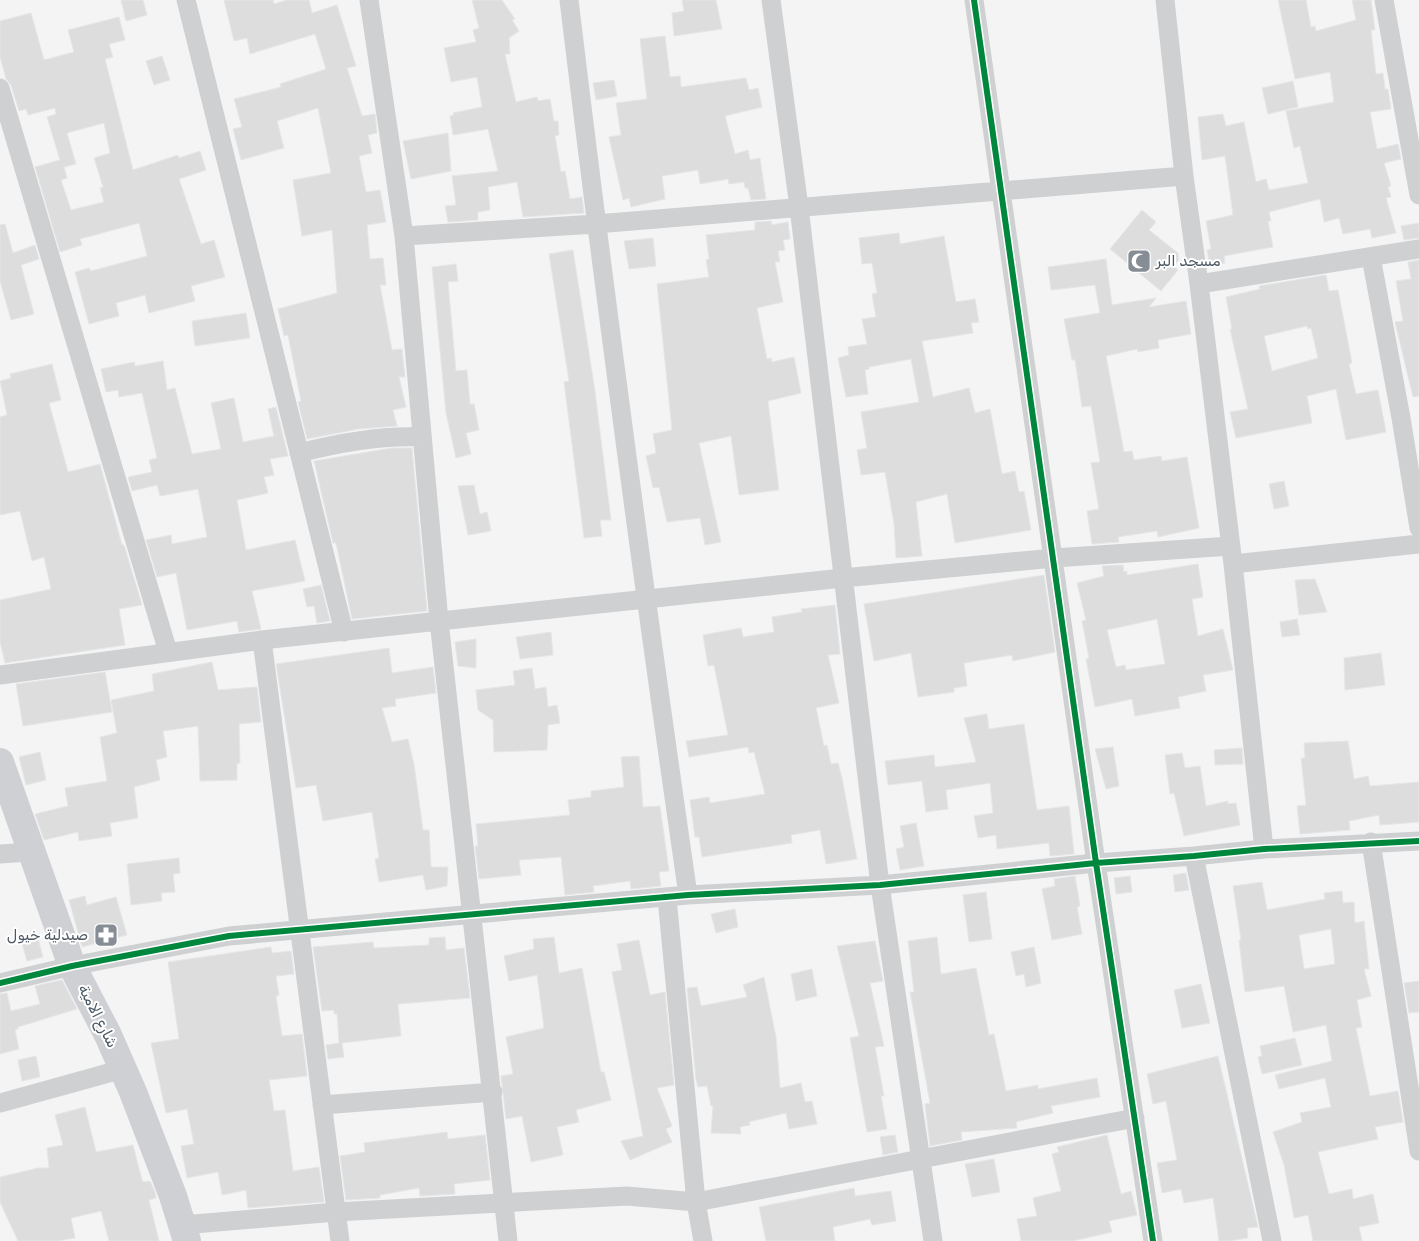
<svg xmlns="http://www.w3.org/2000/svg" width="1419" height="1241" font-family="Rubik,'Noto Sans Arabic',sans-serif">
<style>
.building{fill:#ddddde;stroke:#e5e6e7;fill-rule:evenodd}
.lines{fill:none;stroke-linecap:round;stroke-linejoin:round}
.street{stroke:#ced0d2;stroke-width:19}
.secondary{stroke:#ced0d4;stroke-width:28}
.cycleway-casing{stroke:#fff;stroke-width:9}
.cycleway{stroke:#00873e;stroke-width:6}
.labels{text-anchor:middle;stroke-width:4;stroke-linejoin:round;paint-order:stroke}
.poi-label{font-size:15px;fill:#4a5661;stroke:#fff;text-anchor:start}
.street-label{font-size:15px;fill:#4a5661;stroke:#fff}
</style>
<rect width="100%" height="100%" fill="#f4f4f4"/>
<path class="building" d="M121,0h22l4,15 -21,6z
M224,0h49l1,4 13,-4h22l3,13 25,-8 19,61 -9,2 15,48 13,-2 2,19 -9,2 4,18 -13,3 7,36 14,-2 6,32 -19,3 3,34 13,-1 3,27h-6l12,65 10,-1 3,28h-6l7,30 -13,3 4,16 -39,3 -51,10 -9,-37 3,-1 -13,-66 -4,1 -6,-27 59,-16 -5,-63 -30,6 -9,-56 38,-7 -13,-65 -41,13 7,27 -43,12 -8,-31 9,-2 -8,-28 47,-12 -1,-3 46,-15 -11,-35 -65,20 -3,-16 -13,3z
M472,0h30l13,19 -3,1 7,11 -10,7 1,16h-5l11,48 21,-5 1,4 12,-2 4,22h4l1,14 -4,1 6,36 4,-1 5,28 12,-2 2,16 -61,4 -6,-35 -29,5 2,23 -12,2v8l-30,2 -3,-16 11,-1 -4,-29 46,-5 -10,-42 -35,6 -3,-19 4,-1 -1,-2 29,-6 -5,-30 -26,5 -7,-34 32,-6 -3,-12 6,-2z
M682,0h34l6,29 -48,7 -2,-23 12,-2z
M1278,0h28l5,27 4,-1 1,5 40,-11 -4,-20h19l4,30h-4l5,44 7,-1 2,16h3l3,20 -21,3 7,37 21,-5 3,15 -17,4 7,23 -3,1 3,10 -5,1 10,35 -24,5 -2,-9 -27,5 -4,-16 -15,4 -4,-23 -51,13 2,9h-3l5,26 -49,9 1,7 -15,3 -3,-16 4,-1 -5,-28 27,-6 -8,-59 -23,4 -4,-43 25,-3 3,12 18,-4 12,60 10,-3 3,11 39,-7 -8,-37 -6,2 -8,-37 48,-9 -4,-30 -35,7z
M31,13l13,47 30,-8 -6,-22 51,-13 6,23 -16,4 4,13 -8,2 28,111 45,-15 1,3 21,-7 6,19 -27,9 22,65 13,-4 11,37 -34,9 4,15 -46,12 -4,-18 -29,8 3,13 -30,8 -14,-52 14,-4 2,3 56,-15 -8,-33 -59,16 2,6 -22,7 -25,-85 25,-7 -13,-43 9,-3 -1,-6 -27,7 -2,-6 -7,2 -8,-26 -5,-6 -6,-22v-36zM104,123l6,30 -16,5 9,29 -3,1 4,14 -33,8 -10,-30 6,-2 -3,-11 12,-3 -9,-31z
M665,36l5,41 10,-1 1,11 65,-9 3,12 9,-2 4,19 -37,9 10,38 13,-4 2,10 10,-2 6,41 -15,1 -3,-12h-3l-1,-6 -15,2 -1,-5 -28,5 -2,-14 -36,6 3,23 -34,8 -2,-9 -6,2 -14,-63 12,-2 -5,-32 31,-4 -7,-60z
M162,56l8,24 -16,5 -8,-24z
M614,80l3,16 -21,4 -3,-17z
M1293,81l5,26 -30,7 -6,-26z
M448,133l3,38 -40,8 -8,-38z
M1142,210l14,12 -7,8 29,23 1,7 -5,6 4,4 -17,21 -51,-42z
M771,221l1,4 16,-3 2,17 -7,1 2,10 -7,1 2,11h-5l8,40 -26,6 10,51 4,-1 1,4 22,-5 7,36 -33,8 11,89 -40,5 -8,-59 -32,7 22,99 -16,3 -5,-27 -33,4 -8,-35 -6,1 -7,-32 10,-3 -3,-19 19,-4 -15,-146 52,-7 -3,-17 3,-1 -3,-24 49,-5v-8z
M1419,223v15l-15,2 -3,-14z
M5,224l8,29 22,-8 4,14 -18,6 13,49 -23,6 -11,-39v-56z
M899,233l1,11 44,-8 12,66 19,-3 4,23 -8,1 2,10 -51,8 11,56 36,-9 6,25 15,-4 12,65 13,-3 4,21 5,-1 7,39 -76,13 -8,-49 -31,8 6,54 -26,2 -2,-34 -9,-52 -24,3 -4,-25 10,-2 -6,-36 58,-10 -8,-43 -42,8v2l-4,1 3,24 -22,3 -8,-39 11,-3 -1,-8 19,-3 -5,-25 14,-2 -4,-23 5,-1 -5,-30 -10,1 -3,-26z
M653,238l3,28 -27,3 -5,-28z
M573,250l22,141 16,129h-11l2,16 -18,2 -20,-156 5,-1 -20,-127z
M1106,259l6,46 44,-7 -7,9 37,-6 5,33 -33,6 1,8 -21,4 -1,-3 -31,7 18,96 8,-1 2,9 27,-4 1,5 25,-4 12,71 -41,9 -1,-6 -39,6 1,5 -27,2 -5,-33 12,-2 -8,-46 9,-1 -9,-56 -9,1 -7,-47h-3l-8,-41 36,-6 -5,-28 -44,5 -3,-23z
M1419,260v136l-6,1 -18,-75 8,-1 -7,-40 15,-2 -3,-17z
M456,264l2,17 -10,1 8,89 11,-1 3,34h4l5,26 -13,3 5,21 -15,4 -10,-45 -14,-146z
M1326,275l3,16 9,-1 14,73 -3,1 7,30 22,-4 8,42 -40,8 -10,-51 -29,7 5,27 -76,15 -6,-26 18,-3 -18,-80h2l-6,-32 34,-8 -1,-3zM1307,326l1,3 3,-1 7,30 -46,13 -8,-35z
M246,313l4,25 -55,8 -3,-25z
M163,361l4,29 8,-2 17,66 29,-5 -10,-46 23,-5 9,44 31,-6 -6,-27 8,-2 12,49 -18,3 4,16 -10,2 4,16 -31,7 9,50 49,-10 10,41 -53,10 9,38 -22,3 -2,-11 -50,9 -11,-57 -19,4 -11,-37 25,-5 1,9 35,-7 -9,-48 -38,7 -3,-11 -25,6 -4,-14 24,-5 -3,-12 8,-2 -15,-65 -23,4 -1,-7 -12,2 -5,-23 33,-7 1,4z
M52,364l9,36 -12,3 19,69 32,-8 22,81h2l18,60 -23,4 6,36 -120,18 -5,-21v-42l51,-11 -7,-32 -12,4 -12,-50 -20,4v-98l7,-2 -7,-34 11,-3 -1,-4z
M392,448h20l15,163 -75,8 -16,-76h-3l-19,-82z
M1284,481l5,25 -15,3 -5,-25z
M474,485l6,29 7,-2 4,19 -23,4 -10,-49z
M1198,564l5,33 -11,2 6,37 25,-7 10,41 -30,5 3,16 -28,6 2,11 -45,8 -3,-17 -37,8 -9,-48 3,-1 -7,-37 4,-1 -9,-37 27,-7 -2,-10 21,-1 1,7 3,-1v4zM1157,619l8,45 -39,6 -1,-5 -9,2 -9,-37z
M1044,575l11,77 -42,9 -1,-6 -48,8 3,23 -13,2v4l-36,5 -7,-44 -37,8 -10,-57z
M1315,579l12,33 -28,3 -4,-35z
M321,585l9,36 -13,2 -3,-17 -7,1 -4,-18z
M835,605l5,49 -12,1 11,48 -23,5 8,38 3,-1 4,19 7,-1 4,15 15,81 -31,5 -6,-34 -29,5 1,8 -90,14 -3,-20h-4l-5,-37 19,-3 1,6 55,-9 -11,-42 -5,1 -1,-6 -59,10 -3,-16 42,-6 -14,-70 -6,1 -5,-31 38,-7 2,9 31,-5 -2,-15 30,-5 -1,-3z
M1297,619l3,16 -18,2 -2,-15z
M551,632l2,23 -33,4 -4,-22z
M476,639v29l-18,-2 -3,-24z
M389,648l3,25 41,-6 3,26 -41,6 1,7 -14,2 10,34 16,-3 6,25 9,66h6l2,37h17l-1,19 -21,4 -3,-15 -44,7 -4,-23 4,-1 -7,-46 -49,9 -7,-36 -20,3 -20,-124z
M1381,653l4,32 -40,5 -1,-32z
M212,662l6,28 39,-3 4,35 -22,2 1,39 -3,1v16l-37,1 -2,-55 -35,5 4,26 -11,3 4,20 -26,7 4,31 -28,5 2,13 -33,5 -1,-9 -34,8 -9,-26 33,-8 -3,-18 42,-7 -7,-44 17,-4 -6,-33 43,-9 -2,-17z
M532,668l3,21 11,-2 2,20 9,-2 3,18 -12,2 -1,25 -53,2 -1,-32 -15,-10 -2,-20 39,-5 -2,-14z
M105,672l7,40 -89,14 -7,-42z
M987,714l2,15 35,-5 13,86 32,-4 5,48 -24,2 -1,-13 -52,6 -1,-14 -18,3 -4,-22 19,-3 -3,-30 -44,7 2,19 -22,3 -4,-31 -34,4 -3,-24 49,-6 1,12 41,-5 -12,-44z
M1348,741l6,38 14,-3 2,10 49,-4v40l-39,3 -1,-10 -30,6 1,9 -50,4 -3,-28 9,-1 -5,-47h4l-1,-15z
M1113,747l6,39 -13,3 -11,-40z
M1242,748l1,16 -28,1 -1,-15z
M40,752l6,28 -20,5 -7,-28z
M1182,753l3,15 15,-2 6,40 22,-5v3l8,-1 4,22 -56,11 -10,-43 -4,1 -5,-39z
M639,756l4,51 17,-1 9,65 -10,1 2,14 -30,3 -1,-8 -37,5 1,6 -29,3 -4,-38 -42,3 2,15 -42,4 -4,-33h3l-2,-22 94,-9 -2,-15 23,-3v-6l33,-4 -3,-30z
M916,823l8,43 -24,4 -4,-21 8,-2 -4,-21z
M179,858l1,15 -7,1 2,18 -14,1 1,8 -31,4 -4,-41z
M1186,873l3,17 -14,2 -2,-17z
M1075,876l5,30 -3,1 5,27 -30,6 -10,-51 13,-3 -1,-7z
M1130,876l2,16 -16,2 -2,-16z
M1262,882l5,28 58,-11 -1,-6 18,-2 1,12 11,-1 1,21 9,-2 5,48h-5l7,27 -14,4 5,27 -6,1 14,68 28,-5 5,31 -28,5 3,12 -60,13 11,42 23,-5 1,10 20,-5 6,29 -20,4 3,14h-49l-5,-26 -14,3 -10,-53 -11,-33 29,-10 -2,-9 31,-6 -6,-29 -46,11 -4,-14 57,-14 -6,-36 -33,7 -9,-46 -39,6 -6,-52h2l-8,-54zM1331,929l4,35 -31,5 -5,-34z
M986,892l6,47 -23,3 -6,-47z
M85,896l2,9 29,-8 11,38 -45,12 -13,-47z
M735,909l3,18 -22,6 -5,-19z
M37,935l6,22 -16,4 -6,-21z
M445,937l1,13 18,-2 6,50 -72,6 3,32 -59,7 2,14 -16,2 -2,-14 13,-2 -2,-29h-3v-4l-12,1 -9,-64 60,-5 1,6 55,-3v-7z
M554,937l5,36 23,-5 19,104h3l7,28 -35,10 3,12 -22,5 6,28 -32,7 -9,-46 -16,3 -5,-43 12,-2 -7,-37 38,-9 -7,-53 -28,6 -5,-25 30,-7 -1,-10z
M937,937l4,37 35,-6 13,67 5,-1 12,57 32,-6v4l59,-11 3,19 -49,9 2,7 -37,9 1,6 -56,4 1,8 -32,6 -5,-42 5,-1 -20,-111h4l-6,-51z
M639,940l11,55 15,-3 9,93 -17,3 15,38 -6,3 6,13 -42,18 -9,-19 22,-5 -31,-164 10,-2 -5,-26z
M875,941l8,40 -13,2 14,63 -9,1 9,49h-3l6,33 -20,3 -17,-94 9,-2 -22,-90z
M271,947l1,6 19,-2 3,23 -18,2 3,19 -3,1 6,40 20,-2 5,42 -38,4 5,31 11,-1 8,61 26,-4 5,35 -76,6 -2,-18 -24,5 -4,-23 -31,6 -6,-32 13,-2 -7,-35 -21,4 -15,-70 28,-4 -11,-77z
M1034,947l7,36 -15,4 -2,-13 -8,2 -5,-24z
M812,969l5,27 -21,5 -5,-27z
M764,977l12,60 4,51 21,-5 4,19 7,-1 5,23 -28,5 -3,-16 -37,9 1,3 -10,2 1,7 -30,-1 2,-27h-2l-4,-20 -9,1 -2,-7 -9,-92 10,-1 4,19 46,-9 -4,-12z
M62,980l15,29 -59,18v2l-3,1 4,19 -19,5v-60l7,-1 4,18 29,-7 -5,-18z
M1419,981v31l-10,1 -5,-30z
M1201,984l9,39 -28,5 -8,-38z
M1295,1038l7,27 -40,9 -4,-17 4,-1 -2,-10z
M36,1056l4,21 -18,4 -4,-21z
M1218,1056l40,171 -11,1 1,10 -19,3h-10l-6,-43 -29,5 -3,-14 -19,4 -5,-30 20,-3 -11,-59 -13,3 -6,-30z
M85,1107l11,45 37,-7 9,35 2,2 6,-1 5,11 1,6 -7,2 10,41h-50l-8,-30 -30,7 4,20 -18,3h-39l-18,-39v-25l38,-9h11l-2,-20 16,-3 -8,-30z
M447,1132l1,7 37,-4 5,45 -36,4 1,10 -35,2 -1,-8 -39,7v3l-34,2 -6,-44 25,-4 -1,-9z
M895,1135l3,17 -15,3 -3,-18z
M1107,1135l14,59 10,-3 6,24 -28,6 3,11 -39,9h-52l-4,-22 20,-3 -4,-18 28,-7 -9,-37 7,-2 -2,-5z
M994,1159l6,33 -28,5 -7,-33z
M854,1188l1,8 36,-5 5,30 -24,4 -2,-6 -37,8 2,14h-69l-7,-34z"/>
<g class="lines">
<path class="street" d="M186,0l158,632
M369,0l35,236 35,385 69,620
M569,0c36,299 76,597 119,895
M771,0l28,207 81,678 53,356
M974,0l122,863 57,378
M1165,0l19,176 15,108 34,280 31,285
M1384,0l35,195
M0,88l168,564
M404,236l192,-12 588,-48
M1371,257l30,161 18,110
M1199,284l220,-35
M299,453c39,-10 83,-18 123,-16
M1233,564l186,-20
M262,640l78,601
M0,675l262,-35 581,-62 211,-20 177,-12
M1371,842l48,309
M0,854l30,-2
M1194,856l78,385
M667,898l29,304 7,39
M0,983l72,-17 157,-30 459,-41 192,-10 216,-22 98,-7 70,-7 155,-8
M0,1103l123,-34
M322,1105l171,-13
M182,1225l154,-13 291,-16 69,6 439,-84"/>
<path class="secondary" d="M0,762l72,204 36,69 25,57 40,104 14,45"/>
<g class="cycleway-casing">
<path id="cycleway" d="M974,0l122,863 57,378
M0,983l72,-17 157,-30 459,-41 192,-10 216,-22 98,-7 70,-7 155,-8"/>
</g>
<use href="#cycleway" class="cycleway"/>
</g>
<defs>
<g id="mosque-square" transform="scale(1.25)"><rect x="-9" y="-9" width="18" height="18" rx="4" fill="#868d94" stroke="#fff"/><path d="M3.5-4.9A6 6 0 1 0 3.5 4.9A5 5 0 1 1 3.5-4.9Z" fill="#fff"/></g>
<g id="pharmacy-square" transform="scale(1.25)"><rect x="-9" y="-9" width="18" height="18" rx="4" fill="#868d94" stroke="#fff"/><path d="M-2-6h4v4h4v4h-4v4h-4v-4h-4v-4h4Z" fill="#fff"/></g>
</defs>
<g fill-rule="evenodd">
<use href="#mosque-square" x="1139" y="261"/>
<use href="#pharmacy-square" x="106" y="935"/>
</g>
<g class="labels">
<g class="poi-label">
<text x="1156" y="266">مسجد البر</text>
<text x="88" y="940" text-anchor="end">صيدلية خيول</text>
</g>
<g class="street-label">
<text transform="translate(98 1016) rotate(63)" y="5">شارع الامية</text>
</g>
</g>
</svg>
